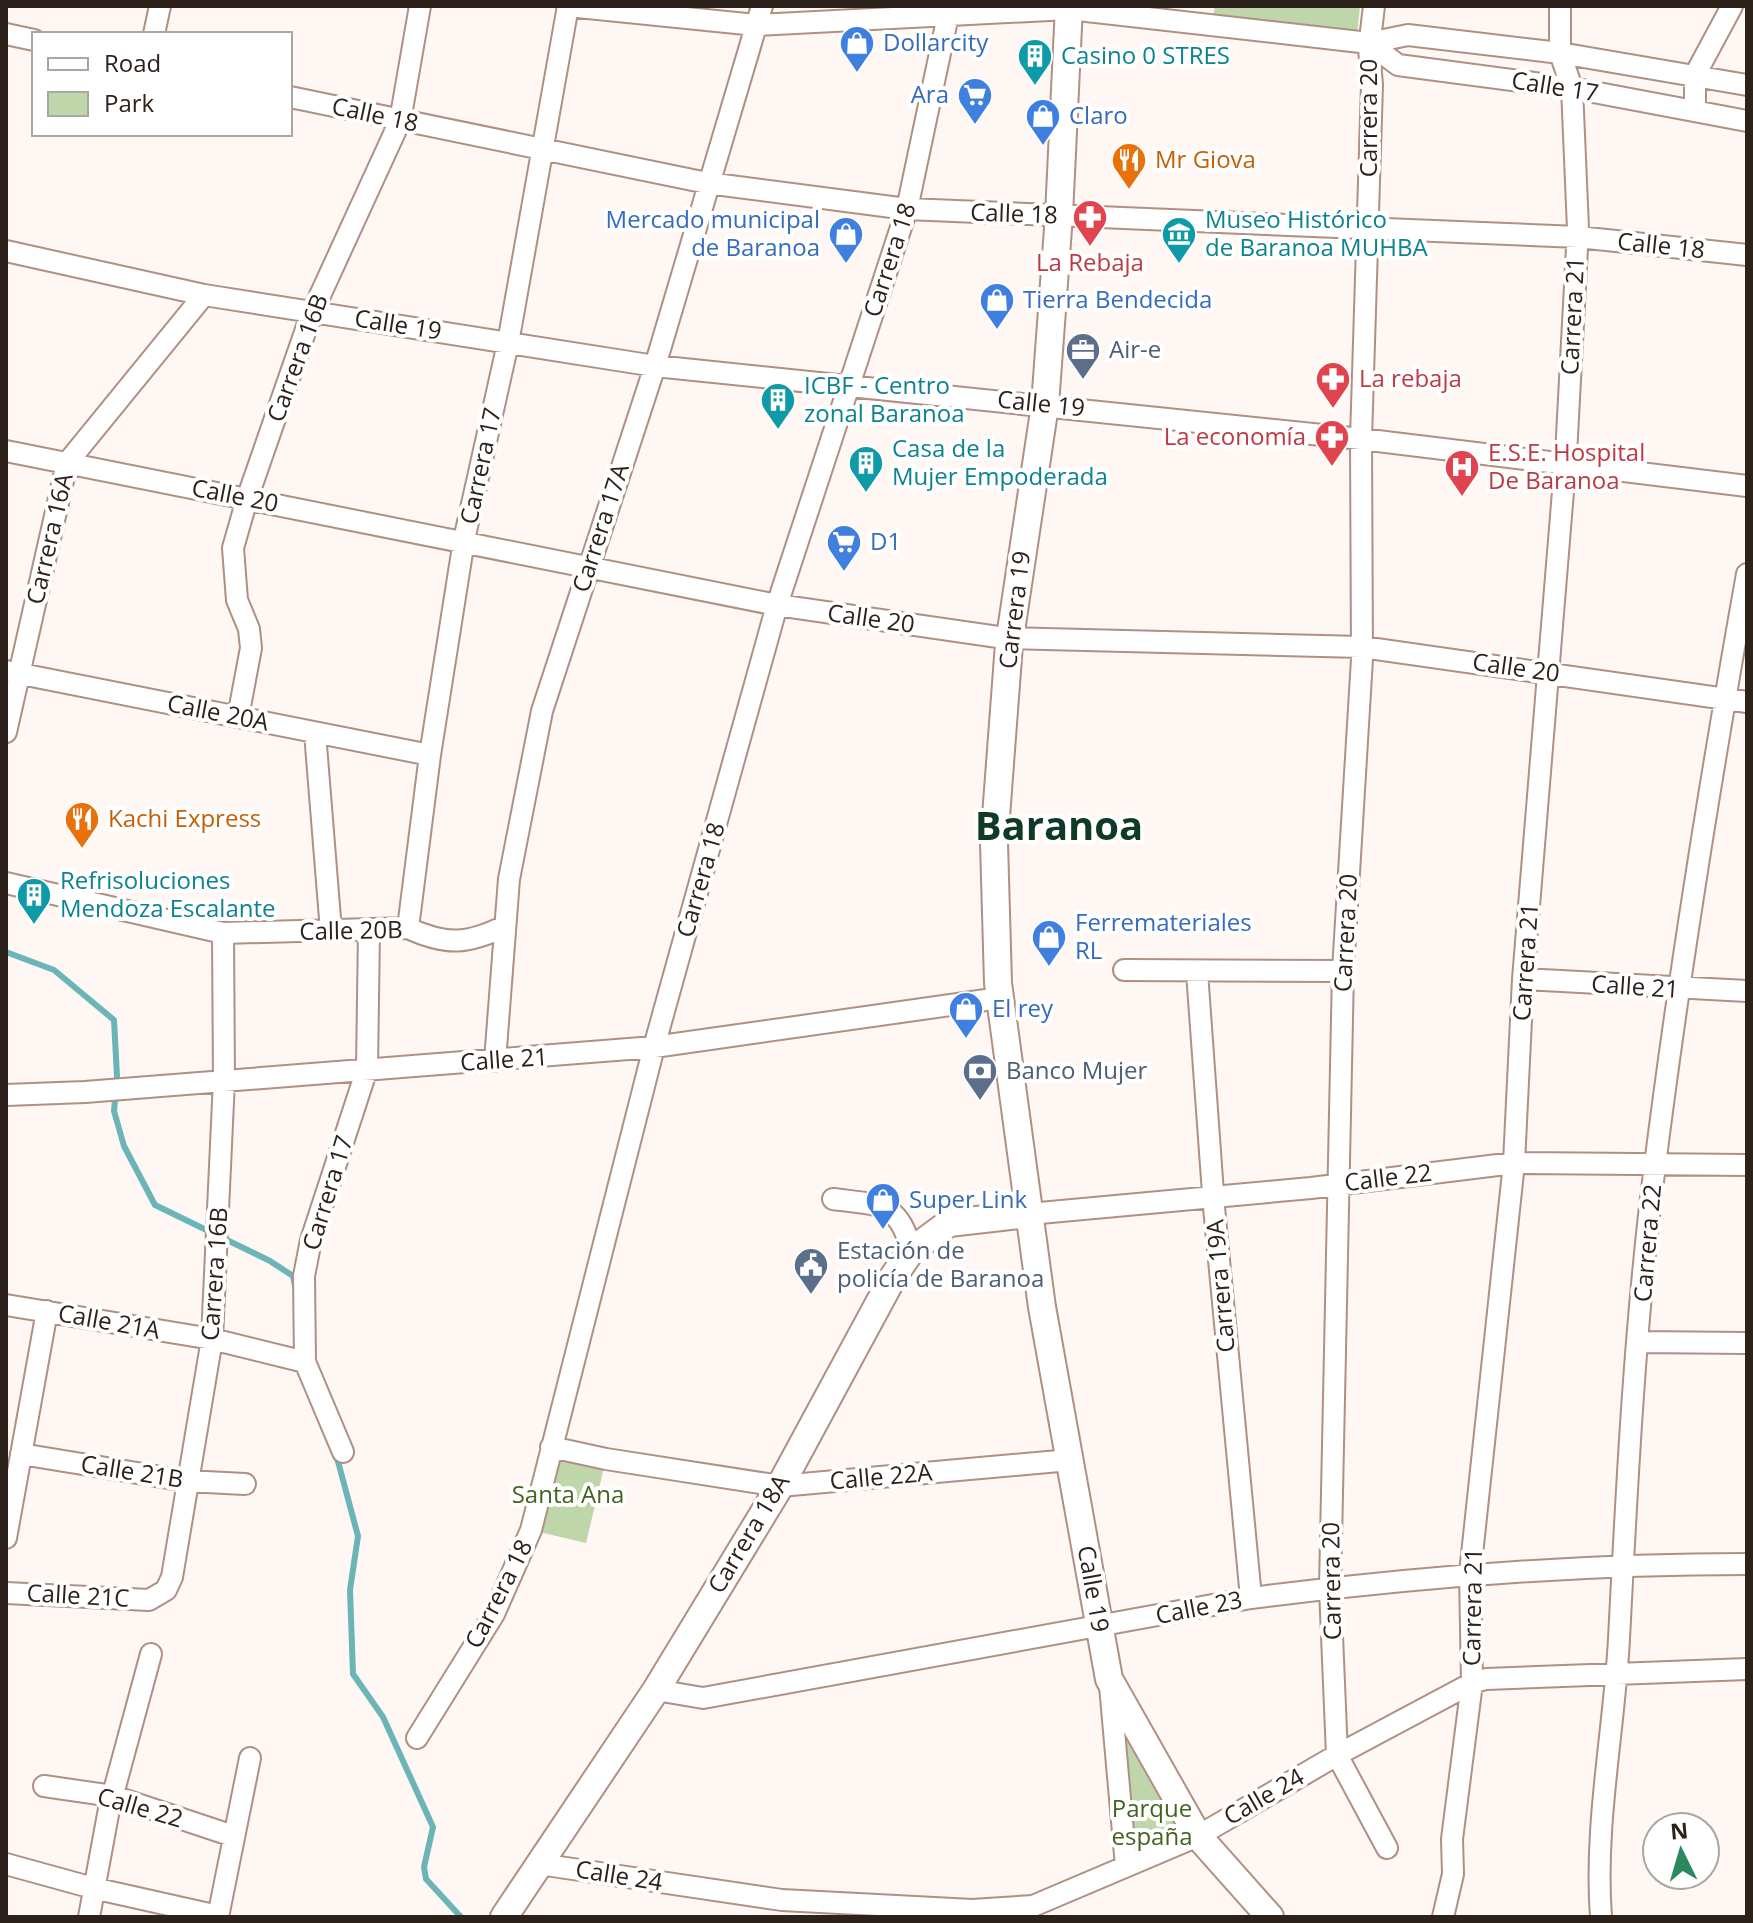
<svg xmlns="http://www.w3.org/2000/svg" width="1753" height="1923" font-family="'Open Sans',sans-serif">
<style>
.green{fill:#bfd6ab}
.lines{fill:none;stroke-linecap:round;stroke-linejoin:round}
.stream{stroke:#6bb4b7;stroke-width:6}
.minor-casing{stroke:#af9082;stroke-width:24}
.major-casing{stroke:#af9082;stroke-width:30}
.minor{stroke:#fff;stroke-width:20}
.major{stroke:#fff;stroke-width:26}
.labels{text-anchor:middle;stroke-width:8;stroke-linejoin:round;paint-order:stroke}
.shop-label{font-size:24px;fill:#366cbe;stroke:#fff;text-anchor:start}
.culture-label{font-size:24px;fill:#0d838f;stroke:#fff;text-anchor:start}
.street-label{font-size:24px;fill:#2d211c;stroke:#fff}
.food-label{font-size:24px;fill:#c56008;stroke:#fff;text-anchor:start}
.health-label{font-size:24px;fill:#be3a42;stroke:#fff;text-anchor:start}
.service-label{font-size:24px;fill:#4e5e75;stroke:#fff;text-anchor:start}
.park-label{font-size:24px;fill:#43631f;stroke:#fff}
.town-label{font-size:40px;font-weight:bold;fill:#0e3a27;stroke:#fff}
</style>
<rect width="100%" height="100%" fill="#fef7f4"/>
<path class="green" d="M1215,6h145l-3,29 -145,-12z
M551,1447l55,12 -20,84 -55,-13z
M1114,1699l84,137 -72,30z"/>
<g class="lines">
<path class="stream" d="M6,952l48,18 60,50 3,56 -3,35 10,35 31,59 115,56 23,15 2,9
M336,1454l22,82 -8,54 3,84 30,43 50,110 -9,40 2,12 35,38"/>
<g class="minor-casing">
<path id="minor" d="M568,6l188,19 313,-16 300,34 39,-8 152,18 187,32
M1374,6l-5,42 3,37 -11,354 1,220 -19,312 -13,617 7,167 50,93
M6,34l28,6
M154,34l6,-28
M1369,43l29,22 174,23 175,33
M290,97l417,86 200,26 671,28 169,18
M1695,110v-35l37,-69
M6,251l198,44 451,71 706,73 386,47
M6,451l771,154 228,33 357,9 385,55
M6,671l424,84
M238,717l13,-69 -2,-19 -12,-29 -4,-52 14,-49 64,-184 89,-194 20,-115
M6,732l61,-269 137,-168
M315,733l16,198
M6,883l217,50 185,-5c39,18 60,16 97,-2
M408,928l22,-173 34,-215 44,-197 60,-337
M1124,970l219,1
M1197,972l17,235 37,391
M1523,979l224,12
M495,1061l14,-182 33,-168 113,-345 107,-360
M6,1095l79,-3 569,-45 346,-49
M833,1199c45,6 67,2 78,52
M1029,1214l282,-26 203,-25 233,2
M6,1305l206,34 93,23
M1639,1342l108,1
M551,1447l55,12 174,27 290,-26
M343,1452l-38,-90 -1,-86 7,-36 56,-171 2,-139
M21,1454l165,27 59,3
M6,1538l41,-227
M6,1593l143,7 17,-10 6,-13 40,-238 12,-259 -1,-147
M1110,1686l16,180
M656,1690l47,8 548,-100c165,-21 329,-34 496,-34
M417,1738l77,-124 37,-84 123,-483 123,-442 130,-396 43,-203
M44,1786l69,10 120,40
M6,1864l87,24 125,28
M539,1864l243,36 190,10 61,-4 165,-70 139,-81 135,-72 14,-4 261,-10
M89,1917l20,-108 42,-155
M218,1917l32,-159
M1443,1917l10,-43 -1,-35 20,-156 -2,-110 44,-410 9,-184 43,-524 12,-226 -6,-141 -12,-35v-47
M1601,1917c-7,-92 13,-185 18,-278 8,-157 16,-317 36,-474 25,-198 57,-395 92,-591"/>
</g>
<g class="major-casing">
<path id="major" d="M1069,6l-10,209 -14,190 -36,239 -15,199 4,140 44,324 67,372 89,157 72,81
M504,1917l152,-227 124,-204 113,-209 18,-26 38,-28 80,-9"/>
</g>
<use href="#minor" class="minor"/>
<use href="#major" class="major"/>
</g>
<defs>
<g id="shop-pin" transform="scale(1.8)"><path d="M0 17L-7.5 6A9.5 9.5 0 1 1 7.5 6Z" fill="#3f7fe0" stroke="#fff"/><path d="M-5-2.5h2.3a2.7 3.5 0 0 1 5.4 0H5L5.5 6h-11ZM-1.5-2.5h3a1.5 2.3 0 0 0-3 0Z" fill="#fff"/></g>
<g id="building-pin" transform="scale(1.8)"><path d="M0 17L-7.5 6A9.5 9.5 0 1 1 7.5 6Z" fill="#0f9aa8" stroke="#fff"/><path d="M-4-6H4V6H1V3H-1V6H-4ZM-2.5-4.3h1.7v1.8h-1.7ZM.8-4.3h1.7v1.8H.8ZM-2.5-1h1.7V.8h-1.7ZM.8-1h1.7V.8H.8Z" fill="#fff"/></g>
<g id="supermarket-pin" transform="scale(1.8)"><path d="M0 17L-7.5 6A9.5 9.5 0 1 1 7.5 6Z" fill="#3f7fe0" stroke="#fff"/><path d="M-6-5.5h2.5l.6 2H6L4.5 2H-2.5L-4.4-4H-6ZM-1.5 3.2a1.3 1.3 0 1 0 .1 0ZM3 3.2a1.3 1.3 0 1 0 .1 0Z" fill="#fff"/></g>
<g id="restaurant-pin" transform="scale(1.8)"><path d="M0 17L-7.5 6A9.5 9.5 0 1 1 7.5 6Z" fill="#e8710a" stroke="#fff"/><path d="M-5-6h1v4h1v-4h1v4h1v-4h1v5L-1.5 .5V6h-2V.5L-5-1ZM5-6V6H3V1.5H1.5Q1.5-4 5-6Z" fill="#fff"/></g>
<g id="pharmacy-pin" transform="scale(1.8)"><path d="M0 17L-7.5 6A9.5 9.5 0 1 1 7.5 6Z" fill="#e0444e" stroke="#fff"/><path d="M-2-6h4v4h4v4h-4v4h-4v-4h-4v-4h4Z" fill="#fff"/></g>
<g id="museum-pin" transform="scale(1.8)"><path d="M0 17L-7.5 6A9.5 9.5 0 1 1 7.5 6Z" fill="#0f9aa8" stroke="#fff"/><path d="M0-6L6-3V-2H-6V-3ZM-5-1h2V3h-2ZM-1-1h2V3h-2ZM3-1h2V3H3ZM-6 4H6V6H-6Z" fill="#fff"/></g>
<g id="office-pin" transform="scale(1.8)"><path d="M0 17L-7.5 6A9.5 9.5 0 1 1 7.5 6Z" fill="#5c6f8a" stroke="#fff"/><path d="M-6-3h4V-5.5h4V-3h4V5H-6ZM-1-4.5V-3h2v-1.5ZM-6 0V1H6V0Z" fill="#fff"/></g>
<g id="hospital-pin" transform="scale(1.8)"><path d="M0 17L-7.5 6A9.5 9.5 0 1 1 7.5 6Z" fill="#e0444e" stroke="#fff"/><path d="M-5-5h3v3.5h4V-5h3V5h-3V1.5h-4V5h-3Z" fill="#fff"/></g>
<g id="bank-pin" transform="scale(1.8)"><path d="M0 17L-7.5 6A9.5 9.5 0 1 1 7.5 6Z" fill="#5c6f8a" stroke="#fff"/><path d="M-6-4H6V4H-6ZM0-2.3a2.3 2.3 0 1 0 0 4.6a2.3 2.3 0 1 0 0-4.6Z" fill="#fff"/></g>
<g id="civic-pin" transform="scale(1.8)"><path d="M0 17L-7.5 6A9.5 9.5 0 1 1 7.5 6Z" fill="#5c6f8a" stroke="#fff"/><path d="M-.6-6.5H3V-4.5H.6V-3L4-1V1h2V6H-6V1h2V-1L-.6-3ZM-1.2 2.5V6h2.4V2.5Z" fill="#fff"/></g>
</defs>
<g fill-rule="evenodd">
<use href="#shop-pin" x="857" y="43"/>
<use href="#building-pin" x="1035" y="56"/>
<use href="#supermarket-pin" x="975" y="95"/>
<use href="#shop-pin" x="1043" y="116"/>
<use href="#restaurant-pin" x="1129" y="160"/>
<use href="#pharmacy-pin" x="1090" y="217"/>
<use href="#shop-pin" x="846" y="234"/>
<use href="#museum-pin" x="1179" y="234"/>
<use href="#shop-pin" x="997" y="300"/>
<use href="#office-pin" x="1083" y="350"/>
<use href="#pharmacy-pin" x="1333" y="379"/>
<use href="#building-pin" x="778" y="400"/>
<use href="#pharmacy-pin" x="1332" y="437"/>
<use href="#building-pin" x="866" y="463"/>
<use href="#hospital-pin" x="1462" y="467"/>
<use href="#supermarket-pin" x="844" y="542"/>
<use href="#restaurant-pin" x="82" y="819"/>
<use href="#building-pin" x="34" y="895"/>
<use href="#shop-pin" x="1049" y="937"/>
<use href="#shop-pin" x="966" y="1009"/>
<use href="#bank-pin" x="980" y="1071"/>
<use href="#shop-pin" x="883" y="1200"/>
<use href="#civic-pin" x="811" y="1265"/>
</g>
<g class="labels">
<g class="shop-label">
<text x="883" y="51">Dollarcity</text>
<text x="949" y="103" text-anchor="end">Ara</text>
<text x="1069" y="124">Claro</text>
<text x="820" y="228" text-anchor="end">Mercado municipal<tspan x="820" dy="28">de Baranoa</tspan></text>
<text x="1023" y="308">Tierra Bendecida</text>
<text x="870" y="550">D1</text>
<text x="1075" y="931">Ferremateriales<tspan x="1075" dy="28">RL</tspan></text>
<text x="992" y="1017">El rey</text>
<text x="909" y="1208">Super Link</text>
</g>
<g class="culture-label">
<text x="1061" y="64">Casino 0 STRES</text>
<text x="1205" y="228">Museo Histórico<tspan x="1205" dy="28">de Baranoa MUHBA</tspan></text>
<text x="804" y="394">ICBF - Centro<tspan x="804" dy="28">zonal Baranoa</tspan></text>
<text x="892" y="457">Casa de la<tspan x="892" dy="28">Mujer Empoderada</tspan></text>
<text x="60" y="889">Refrisoluciones<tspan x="60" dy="28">Mendoza Escalante</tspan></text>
</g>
<g class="street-label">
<text transform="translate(1555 87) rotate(9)" y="8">Calle 17</text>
<text transform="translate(375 115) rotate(12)" y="8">Calle 18</text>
<text transform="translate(1369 118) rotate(-90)" y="8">Carrera 20</text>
<text transform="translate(1014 214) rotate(2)" y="8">Calle 18</text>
<text transform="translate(1661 246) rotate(6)" y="8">Calle 18</text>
<text transform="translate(890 260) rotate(-72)" y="8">Carrera 18</text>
<text transform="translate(1573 316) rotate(-87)" y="8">Carrera 21</text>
<text transform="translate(398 325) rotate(9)" y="8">Calle 19</text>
<text transform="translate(298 358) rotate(-70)" y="8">Carrera 16B</text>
<text transform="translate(1041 404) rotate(6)" y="8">Calle 19</text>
<text transform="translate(481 466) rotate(-78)" y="8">Carrera 17</text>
<text transform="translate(235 496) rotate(11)" y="8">Calle 20</text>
<text transform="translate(601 528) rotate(-72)" y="8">Carrera 17A</text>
<text transform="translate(50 539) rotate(-77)" y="8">Carrera 16A</text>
<text transform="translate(1015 610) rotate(-83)" y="8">Carrera 19</text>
<text transform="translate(871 619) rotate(8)" y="8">Calle 20</text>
<text transform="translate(1516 668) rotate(8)" y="8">Calle 20</text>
<text transform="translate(218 713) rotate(11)" y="8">Calle 20A</text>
<text transform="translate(701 880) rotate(-74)" y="8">Carrera 18</text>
<text transform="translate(351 931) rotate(-1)" y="8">Calle 20B</text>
<text transform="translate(1346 933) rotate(-87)" y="8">Carrera 20</text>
<text transform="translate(1526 962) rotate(-86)" y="8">Carrera 21</text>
<text transform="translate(1635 987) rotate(4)" y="8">Calle 21</text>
<text transform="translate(504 1060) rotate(-4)" y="8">Calle 21</text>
<text transform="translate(1388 1178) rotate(-7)" y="8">Calle 22</text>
<text transform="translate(328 1193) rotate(-73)" y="8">Carrera 17</text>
<text transform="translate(1648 1243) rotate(-85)" y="8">Carrera 22</text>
<text transform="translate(215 1274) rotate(-86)" y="8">Carrera 16B</text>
<text transform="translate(1221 1286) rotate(-95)" y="8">Carrera 19A</text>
<text transform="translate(109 1322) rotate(10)" y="8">Calle 21A</text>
<text transform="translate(132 1472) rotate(9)" y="8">Calle 21B</text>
<text transform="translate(881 1477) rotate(-5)" y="8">Calle 22A</text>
<text transform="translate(749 1534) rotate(-59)" y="8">Carrera 18A</text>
<text transform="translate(1332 1581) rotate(-91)" y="8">Carrera 20</text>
<text transform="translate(1093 1589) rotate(80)" y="8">Calle 19</text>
<text transform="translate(499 1594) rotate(-63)" y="8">Carrera 18</text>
<text transform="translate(78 1596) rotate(3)" y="8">Calle 21C</text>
<text transform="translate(1473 1607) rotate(-89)" y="8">Carrera 21</text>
<text transform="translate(1199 1608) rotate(-11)" y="8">Calle 23</text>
<text transform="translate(1264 1797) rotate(-30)" y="8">Calle 24</text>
<text transform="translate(140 1808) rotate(16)" y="8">Calle 22</text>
<text transform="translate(619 1876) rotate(9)" y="8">Calle 24</text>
</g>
<g class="food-label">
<text x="1155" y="168">Mr Giova</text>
<text x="108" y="827">Kachi Express</text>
</g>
<g class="health-label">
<text x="1090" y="271" text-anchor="middle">La Rebaja</text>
<text x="1359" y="387">La rebaja</text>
<text x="1306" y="445" text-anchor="end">La economía</text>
<text x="1488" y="461">E.S.E. Hospital<tspan x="1488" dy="28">De Baranoa</tspan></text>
</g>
<g class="service-label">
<text x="1109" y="358">Air-e</text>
<text x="1006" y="1079">Banco Mujer</text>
<text x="837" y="1259">Estación de<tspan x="837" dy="28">policía de Baranoa</tspan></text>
</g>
<g class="park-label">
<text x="568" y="1503">Santa Ana</text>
<text x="1152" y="1817">Parque<tspan x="1152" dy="28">españa</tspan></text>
</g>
<g class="town-label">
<text x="1059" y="840">Baranoa</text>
</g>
</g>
<rect width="1753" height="1923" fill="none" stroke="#2d211c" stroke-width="16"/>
<rect x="32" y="32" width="260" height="104" fill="#ffffff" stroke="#aba6a4" stroke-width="2"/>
<rect x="48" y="58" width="40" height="12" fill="#ffffff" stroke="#aba6a4" stroke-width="2"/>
<text x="104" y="72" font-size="24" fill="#2d211c">Road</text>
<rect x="48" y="92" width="40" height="24" fill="#bfd6ab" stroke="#aba6a4" stroke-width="2"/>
<text x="104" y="112" font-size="24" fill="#2d211c">Park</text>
<g transform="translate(1681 1851) rotate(355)"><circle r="38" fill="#ffffff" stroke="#aba6a4" stroke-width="2"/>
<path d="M0-6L14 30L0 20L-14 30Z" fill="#2b8960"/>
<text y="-12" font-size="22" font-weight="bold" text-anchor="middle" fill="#2d211c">N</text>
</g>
</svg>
